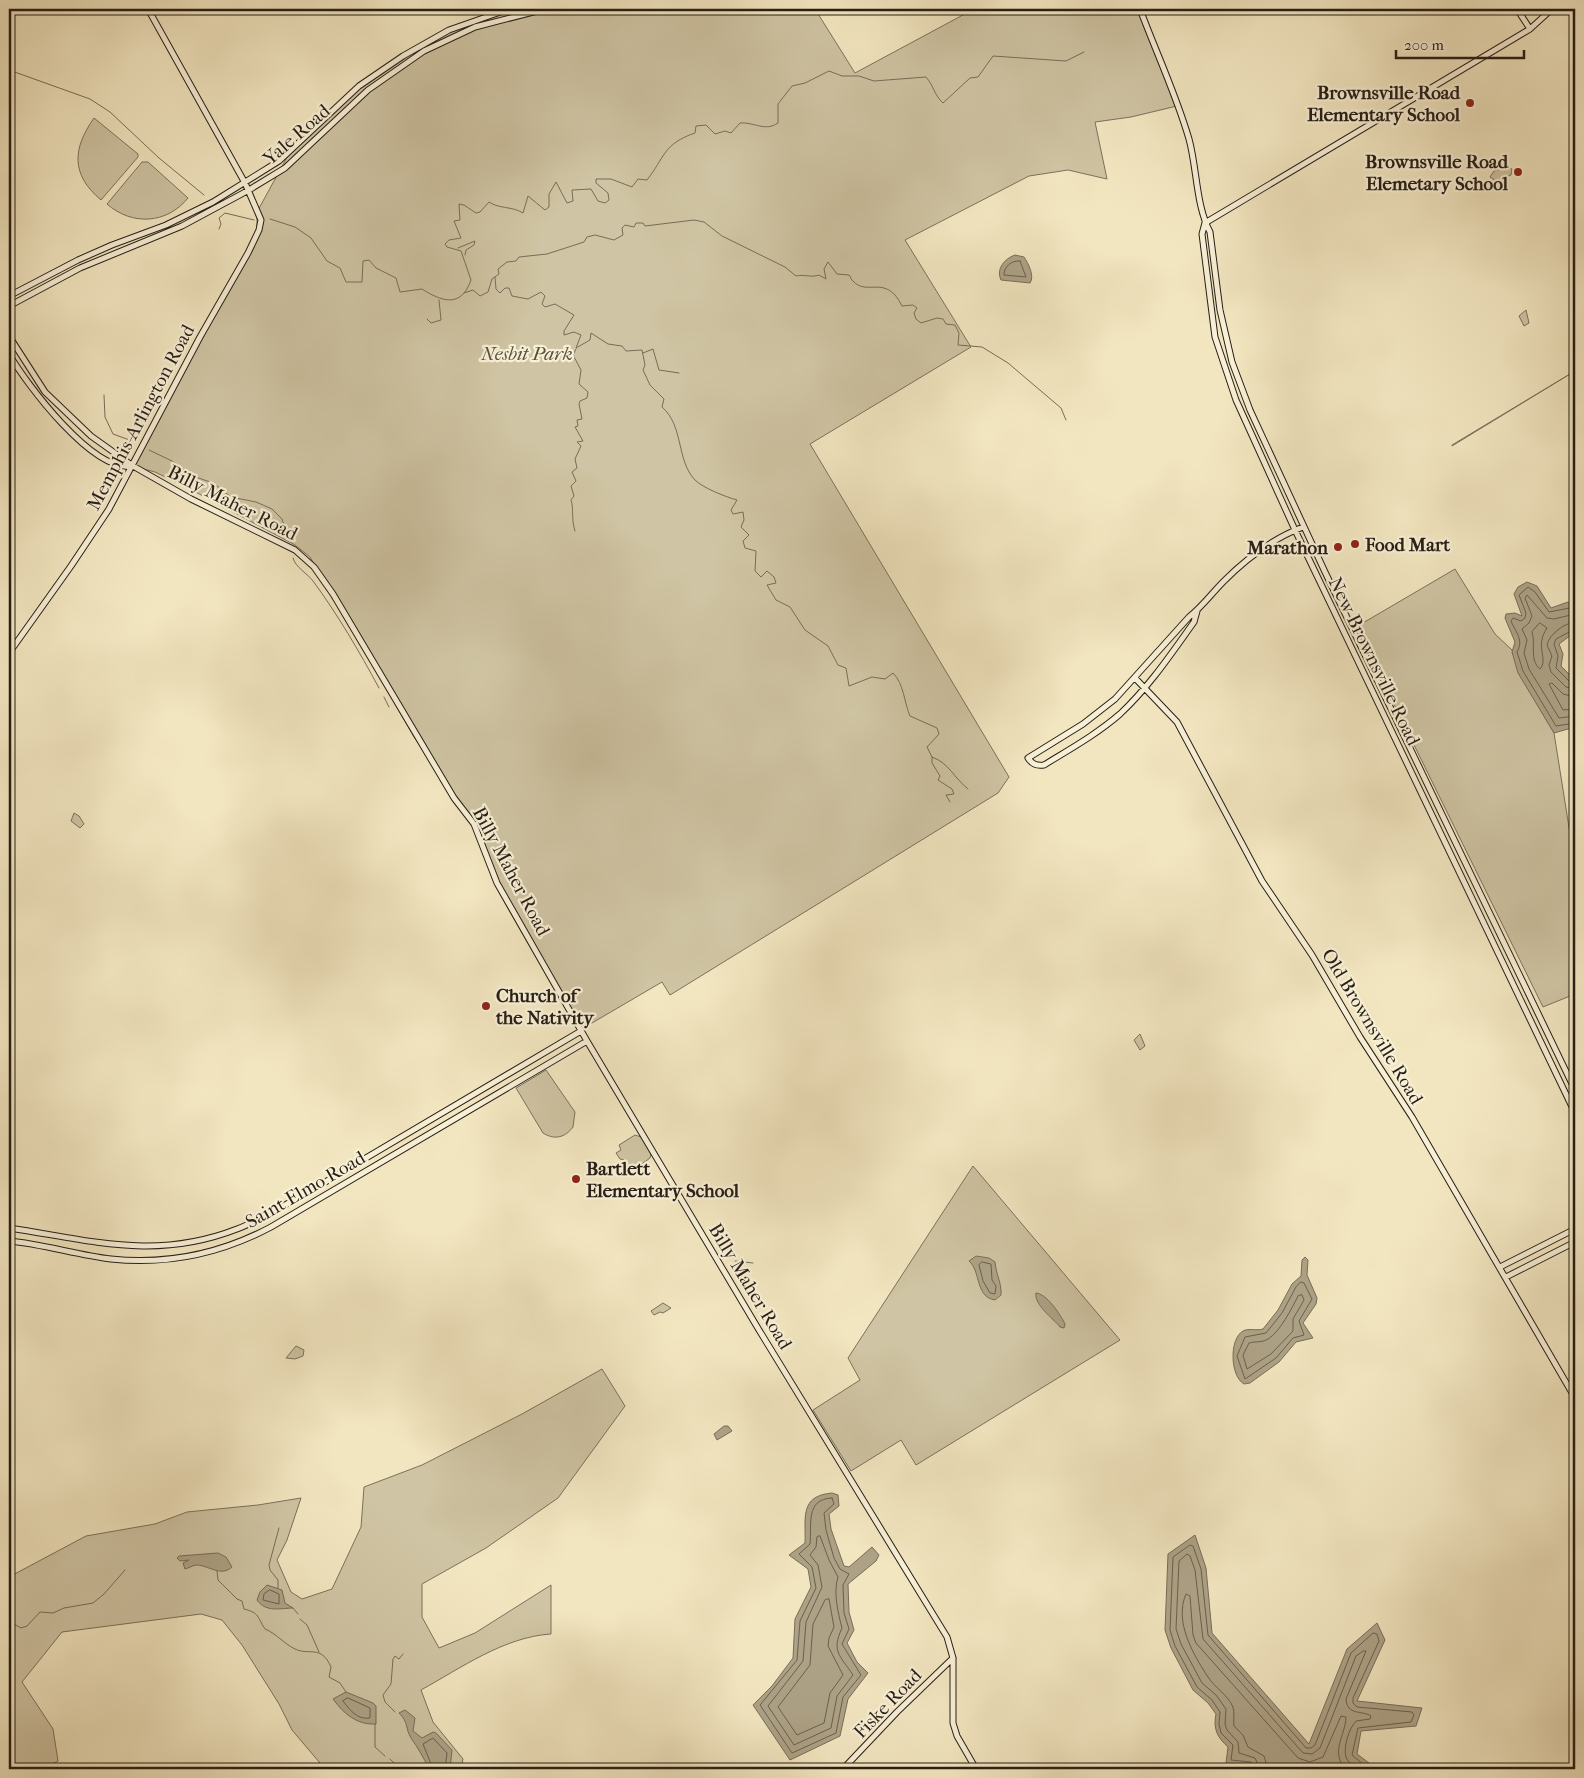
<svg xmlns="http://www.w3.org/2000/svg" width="1584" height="1778" font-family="'IM FELL French Canon',serif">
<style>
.green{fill:#cfc4a3;stroke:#7b715c}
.water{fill:#ada286;stroke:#776d59}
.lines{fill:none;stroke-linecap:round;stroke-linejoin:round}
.shore{stroke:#6a604e;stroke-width:1}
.stream{stroke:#776d59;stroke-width:1}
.secondary-casing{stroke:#271e15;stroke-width:7}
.secondary{stroke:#f7efd6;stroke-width:5}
.poi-dot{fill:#8f2418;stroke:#f7efd6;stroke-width:2}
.labels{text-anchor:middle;stroke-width:4.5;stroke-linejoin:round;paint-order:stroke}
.poi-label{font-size:19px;font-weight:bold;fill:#271e15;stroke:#f7efd6;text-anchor:end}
.street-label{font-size:19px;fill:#271e15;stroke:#f7efd6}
.park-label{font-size:19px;font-style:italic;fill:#595040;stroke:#f7efd6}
</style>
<rect width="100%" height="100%" fill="#f2e6c0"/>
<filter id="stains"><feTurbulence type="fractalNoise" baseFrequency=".004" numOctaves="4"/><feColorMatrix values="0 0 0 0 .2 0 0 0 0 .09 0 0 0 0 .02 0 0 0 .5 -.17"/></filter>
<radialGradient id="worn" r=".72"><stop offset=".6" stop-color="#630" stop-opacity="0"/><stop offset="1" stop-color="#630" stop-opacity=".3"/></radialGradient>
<path class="green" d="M505,9h310l40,64 119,-64h165l38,97 -46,11 -36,5 12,57 -39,-9 -39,6 -124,64 66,107 -161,97 199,333 -11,16 -328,202 -8,-13 -82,48 -86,-152 -18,-50 -62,-91 -104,-180 -15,-12 -107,-57 -33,-16 -23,-6 118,-220 7,-17v-17l34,-62 59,-55 50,-39 37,-22z
M94,118l44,36v3l-37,43c-31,-26 -28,-52 -7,-82z
M142,162h6l40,36c-21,26 -56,28 -81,6z
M1508,167l4,2 -1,6 -15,6 -6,-4 4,-6z
M1526,310l3,13 -5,3 -5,-10z
M1575,371l-123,75v-1z
M1455,569l40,65 17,16 7,23 35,60 17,107 4,8v146l-32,13 -187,-380z
M74,813l5,3 5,8 -4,4 -9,-7z
M1140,1034l5,12 -5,4 -6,-10z
M546,1070l29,42 -2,15c-8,11 -19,13 -30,6l-27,-45z
M635,1135l6,2 10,17 -1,4 -15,11 -3,-3 -6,3 -3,-5 1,-4 -4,-1 -4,-6 5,-3 -2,-5z
M973,1166l147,174 -204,125 -15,-25 -50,31 -38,-61 47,-30 -12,-22z
M663,1303l8,5 -8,5 -3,-1 -6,3 -3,-4z
M296,1346l8,4 -1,6 -8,3 -9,-1z
M602,1369l23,37 -67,92 -72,50 -64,36v33l17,31 36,-15 76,-48v49c-47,3 -90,34 -130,56l12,32 30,37 -2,10h-136l-33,-39 -13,-26 -37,-59 -20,-25 -21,-6 -139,18 -40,50 31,47 5,32 -15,8h-34v-192l77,-41 69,-12 32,-12 71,-7 43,-7 -14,42 -10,20 14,32 11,7 30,-10 29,-62 3,-40 58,-22 100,-51z"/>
<path class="water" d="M1015,255l9,2c4,6 11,19 6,26l-29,-3c-5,-11 3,-21 14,-25z
M1527,582l10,4 14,22 17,-6 7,1v29l-16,12 4,10 -2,12 11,11h3v50l-21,6 -36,-60 -6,-21 3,-10 -10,-24 1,-4 9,-1 7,3 -8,-22 4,-7z
M976,1256l13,2 6,4c1,12 7,22 6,33l-6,5c-20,-3 -14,-29 -26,-39z
M1305,1257l3,3 -1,15 10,23 -1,6 -13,19 10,15 -17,4 -17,20 -29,21 -6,1c-14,-8 -15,-45 -1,-53 5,-3 14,0 20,-2l15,-19 14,-26 9,-8 1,-16z
M1036,1293c11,1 24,21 29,31l-1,4 -4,-1c-7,-9 -26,-22 -24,-34z
M724,1426h4l4,5 -15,9 -3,-6z
M832,1493l6,2 1,11 -10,8 2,15 13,37 5,1 23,-20 7,8 -3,6 -28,23 1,28 5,18 -7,13 10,19 11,11 -20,26 -8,37 -50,24 -37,-55 19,-19 21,-28 2,-39 16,-32 -3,-18 -19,-14 16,-12c1,-25 -6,-47 27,-50z
M1195,1535l11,33 6,65 97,111 38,-95 30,-26 8,17 -28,61 65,7 -6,18 -55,5 -4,23 20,15h-126v-2l-12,-2 -8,3 -5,-5 2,-16c-11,-10 -15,-18 -12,-33l-8,-11 -15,-13 -22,-42 -6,-18 3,-76z
M218,1553l8,4 6,10c-11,10 -22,-1 -35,-2 -4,0 -8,3 -12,4l-2,-6 6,-3 -9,1 -3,-3 2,-2z
M267,1585l15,5 3,13 8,5c-12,0 -27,5 -36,-8l3,-8z
M346,1692l27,11 3,3v18c-19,1 -32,-10 -43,-25z
M405,1710l10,8 -2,13 9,7 11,-6 3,1 16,17 -2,19h-21c-5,-11 -11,-21 -18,-31 -6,-10 -2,-15 -12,-25z"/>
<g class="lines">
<path class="shore" d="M1020,261l6,16 -22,-2c0,-8 7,-15 16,-14z
M1575,607l-26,5 -14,-20 -7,-5 -9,8 7,18 -1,5 -4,3 -8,-3 -2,3c5,12 13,19 6,31l6,19 33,55 19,-3
M1575,614l-21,5 -7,-1 -20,-23 -2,3 7,18 -3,7 -7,6 5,11 -3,13 5,16 30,49 16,-2
M1575,622c-10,1 -26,12 -28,23l5,11 -3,9 2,7 15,15 9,2
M1540,623l7,5c-13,19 2,31 -7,41 -11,-9 -4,-25 -8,-37z
M1575,629l-19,10 -2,5 4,12 -2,12 13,13 6,2
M1575,697l-12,-3 -11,-11 -3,1 14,26 12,-1
M982,1262l9,2 1,16 4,6 -1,8 -5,-1 -7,-12 -4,-16z
M1301,1282l3,1 8,16 -13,22 5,14 -11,3 -17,20 -31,21 -8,-23 8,-19 21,-4 16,-20 14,-26z
M1302,1295l2,5 -11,19v12l-22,23 -24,15 -4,-14 6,-12c6,-2 13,0 19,-4 12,-7 24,-31 30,-43z
M832,1498l2,6 -10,9 2,17 8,28 6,11 9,5 -6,11 1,28 5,16 -7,15 19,31 -18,22 -7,36 -44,20 -32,-48 37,-45 3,-39 16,-33 -4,-21 -13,-13 11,-10c2,-20 -5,-45 22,-46z
M820,1536l9,24 9,17c-5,15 0,36 4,51 -11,24 -2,27 11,47l-16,21 -6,32 -37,17 -26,-39 35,-45 3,-39 16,-35 -4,-22 -8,-10 6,-8 1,-10z
M270,1590l9,4v10l-16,-4 1,-6z
M829,1599l5,28 -5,11 -1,8 15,29 -13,18 -6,30 -27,12 -19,-28 32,-42 3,-41 12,-24z
M348,1698l22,10v10c-13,2 -20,-8 -27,-17z
M433,1769l-10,-25 10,-6 14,15 -2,16
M1254,1769l-3,-7 -20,-2 2,-15 -12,-12 -2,-9 1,-12 -8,-12 -15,-13 -22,-41 -5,-16 3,-73 17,-12 3,1 8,23 7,66 98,113h5l4,-3 36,-92 22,-20 4,1 2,7 -26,57v5l4,4 55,5 2,3 -3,7 -53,6 -6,27 17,14
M1260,1769l-5,-11 -16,-5 -1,-11 -11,-12 -2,-6 1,-15 -10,-14 -14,-12 -21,-39 -5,-15 3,-68 8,-7 3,2 5,14 8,69 100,114 9,1 8,-6 36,-92 7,-5h3l-20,48c1,17 16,11 25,17l-1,3 -14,2c-7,7 -13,27 -10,36 2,6 8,9 12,12
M1268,1769l-4,-13 -16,-9 -5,-12 -9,-9c-1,-6 1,-13 -1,-19 -6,-13 -18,-19 -25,-30 -15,-23 -34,-55 -22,-83l4,2 3,39 3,8 102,115 12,4 13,-5 18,-41 5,1c0,17 -17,36 0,52"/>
<path class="stream" d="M9,70l81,29 20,13 49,46 45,37
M270,219l25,8 16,11 16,23 13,7 6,14h16l1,-21 6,-1 7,8 20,10 4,14 22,-3c19,12 39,20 49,-9l-10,-29 -14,-4 -2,-3 4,-4 12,-2 -7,-17 6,-1 -1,-16 5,1 12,8 4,-1 9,-10c10,7 23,4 34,11l5,-17 17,14 4,-3v-13l7,-12 11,21 6,-2 -1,-11 19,-1 7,12 7,2 4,-3 -1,-7 -12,-10v-4h15l21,8 6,-8 9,1c18,-23 16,-36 48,-47l1,-7 10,-1 9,9 10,-3 6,2 9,-10c15,-1 25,9 38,0v-19l14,-18 13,-3 24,-12 13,5h17l15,5 52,-4c8,9 8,18 17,26l27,-25 8,-1 15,-21 73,5 18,-9
M219,229l2,-5 -2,-6 6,-5 29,7
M458,248l17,-7 -1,4 -8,5 -1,5
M495,277l1,12 4,4 5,-5h4l3,8 16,3 13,-7 4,4 -3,8 3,3 10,-3 19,11 -10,16v4l10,-3 7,3 -5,13 14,-8 1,-7 17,11 14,2 4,5 16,-1 3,15 -2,5 7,15 14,14 -2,8c22,19 14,53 33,73 8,8 31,17 42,20l-6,10 2,4 10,-2 1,8 -3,7 8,8 -6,6 2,7 11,3 -1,20 6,6 6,-6 7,6 2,6 -9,2 9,15 14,7 15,23 23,16 10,19 8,3 3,18 23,-9 13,2 8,-6c11,11 11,29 17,43l27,12 2,6 -12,13 5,10c17,6 22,21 36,32
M464,293l9,-3 7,6 8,-4 4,-13 7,-5 -1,-5 9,-7 9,-1 3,-4 28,-3 37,-12 3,-5 8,-2 19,5 9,-5 -1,-7 3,-3 9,2 2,-4h7l2,3 49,-6 10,2 18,14 63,31 11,9c9,-2 15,2 23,-1l7,4 -2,-10 4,-7 9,12 12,1c2,2 2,5 4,6 14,16 33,-8 49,25l11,-1 4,3 -3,5 2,6 5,4 16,-5 6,1 3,5 9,1 4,8 -1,12 24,2 26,16 53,45 5,12
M427,319l4,4 10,-3 -2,-20
M643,353l10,-4 6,21 20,3
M104,395l1,22 8,17 22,8
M149,450l23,11 18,14 23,8 18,14 25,5 16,7 10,10 5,15
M575,531c-4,-12 -1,-22 -4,-31l3,-4 -3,-10 5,-5 -4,-9 5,-4 -2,-9 6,-13 -4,-4 6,-1 -8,-14 3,-1 -1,-6 5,-1 -3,-15 1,-3 7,-3 1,-6 -9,-8 2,-14 -8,-15 3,-6
M293,558c2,9 15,16 20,23 25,34 46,70 66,107
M384,697l5,10
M932,757v6l8,13 -2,4 14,9 2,5 -8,1 4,7
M735,1261l18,2
M217,1571l1,9 19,19 5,2 2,8c16,4 13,8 21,20 12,5 18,14 30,20 14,7 26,-5 36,18l-2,10 11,6 6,9
M278,1588v-8l-8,-10 -1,-5 10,-37
M293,1608l5,6
M300,1619l7,6 12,27
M9,1621l12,7 6,-2 13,-14 13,1 11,-5 29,-5 11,-9 21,-24
M395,1712l-10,-10 -2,-7 8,-11 2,-25 2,-3 4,3 4,-5
M375,1724v23l10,9
M390,1759l6,6"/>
<g class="secondary-casing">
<path id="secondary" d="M1140,9c16,43 36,85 49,130 8,29 7,67 21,93l10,78 12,52 18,48 75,162 250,518
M1517,9l13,20
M1205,223l-3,11 13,103 21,63 59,130 280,583
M1205,223l325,-194 22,-20
M9,296l69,-36 34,-15 54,-20 47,-23 66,-41 80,-75 44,-30 46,-26 60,-21
M9,306l71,-38 102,-42 67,-36 36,-22 83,-78 56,-39 51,-24 70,-18
M9,336l36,56 46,44 42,30 58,33 104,51 19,17 19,27 121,204 20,26 23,59 90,158 172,289 188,307 6,21v65l4,13 19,33
M9,354c18,31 85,120 124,112
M1197,611l-3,11c-23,32 -45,65 -74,92 -23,20 -50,35 -76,51 -8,1 -12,-1 -16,-7l55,-34 32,-25 74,-82c13,-10 23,-24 35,-36 22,-22 50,-43 79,-54
M9,653l62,-87 38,-57 91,-172 48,-84 11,-23 2,-10 -16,-37 -97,-174
M1135,678l42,44 85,159 50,74 48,82 52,80 163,281
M9,1228c82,12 146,33 228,1 24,-9 45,-23 68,-35l276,-163
M9,1241c34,3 68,14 102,18 56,6 111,-6 160,-32l316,-186
M1500,1267l75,-38
M1506,1277l69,-35
M843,1769l54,-57 56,-54"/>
</g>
<use href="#secondary" class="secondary"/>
</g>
<g class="poi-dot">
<circle cx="1470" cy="103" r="5"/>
<circle cx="1518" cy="172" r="5"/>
<circle cx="1355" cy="544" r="5"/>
<circle cx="1338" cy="547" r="5"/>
<circle cx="486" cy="1006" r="5"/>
<circle cx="576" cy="1179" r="5"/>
</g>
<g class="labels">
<g class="poi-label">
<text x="1460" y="99">Brownsville Road<tspan x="1460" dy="22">Elementary School</tspan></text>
<text x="1508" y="168">Brownsville Road<tspan x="1508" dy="22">Elemetary School</tspan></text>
<text x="1365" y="551" text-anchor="start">Food Mart</text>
<text x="1328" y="554">Marathon</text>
<text x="496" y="1002" text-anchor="start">Church of<tspan x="496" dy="22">the Nativity</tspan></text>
<text x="586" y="1175" text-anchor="start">Bartlett<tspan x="586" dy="22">Elementary School</tspan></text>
</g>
<g class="street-label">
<text transform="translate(296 134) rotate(-41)" y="7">Yale Road</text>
<text transform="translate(140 417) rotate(-62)" y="7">Memphis-Arlington Road</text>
<text transform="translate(233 502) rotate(27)" y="7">Billy Maher Road</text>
<text transform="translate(1375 661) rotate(64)" y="7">New Brownsville Road</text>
<text transform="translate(512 871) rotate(62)" y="7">Billy Maher Road</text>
<text transform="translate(1373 1026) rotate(59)" y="7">Old Brownsville Road</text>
<text transform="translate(305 1189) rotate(-30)" y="7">Saint Elmo Road</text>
<text transform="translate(751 1286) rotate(59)" y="7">Billy Maher Road</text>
<text transform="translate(887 1703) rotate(-46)" y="7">Fiske Road</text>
</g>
<g class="park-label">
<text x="527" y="360">Nesbit Park</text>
</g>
</g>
<rect width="1584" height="1778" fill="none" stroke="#f2e6c0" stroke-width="30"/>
<rect x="10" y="10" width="1564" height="1758" fill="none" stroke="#271e15" stroke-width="2.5"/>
<rect x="15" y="15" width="1554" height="1748" fill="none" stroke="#271e15"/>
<path d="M1396 50v8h128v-8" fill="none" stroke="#271e15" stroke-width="2.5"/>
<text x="1404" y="50" font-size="15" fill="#271e15" stroke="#f7efd6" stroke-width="4" paint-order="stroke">200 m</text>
<rect width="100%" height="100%" filter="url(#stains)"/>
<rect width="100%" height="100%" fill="url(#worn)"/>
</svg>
